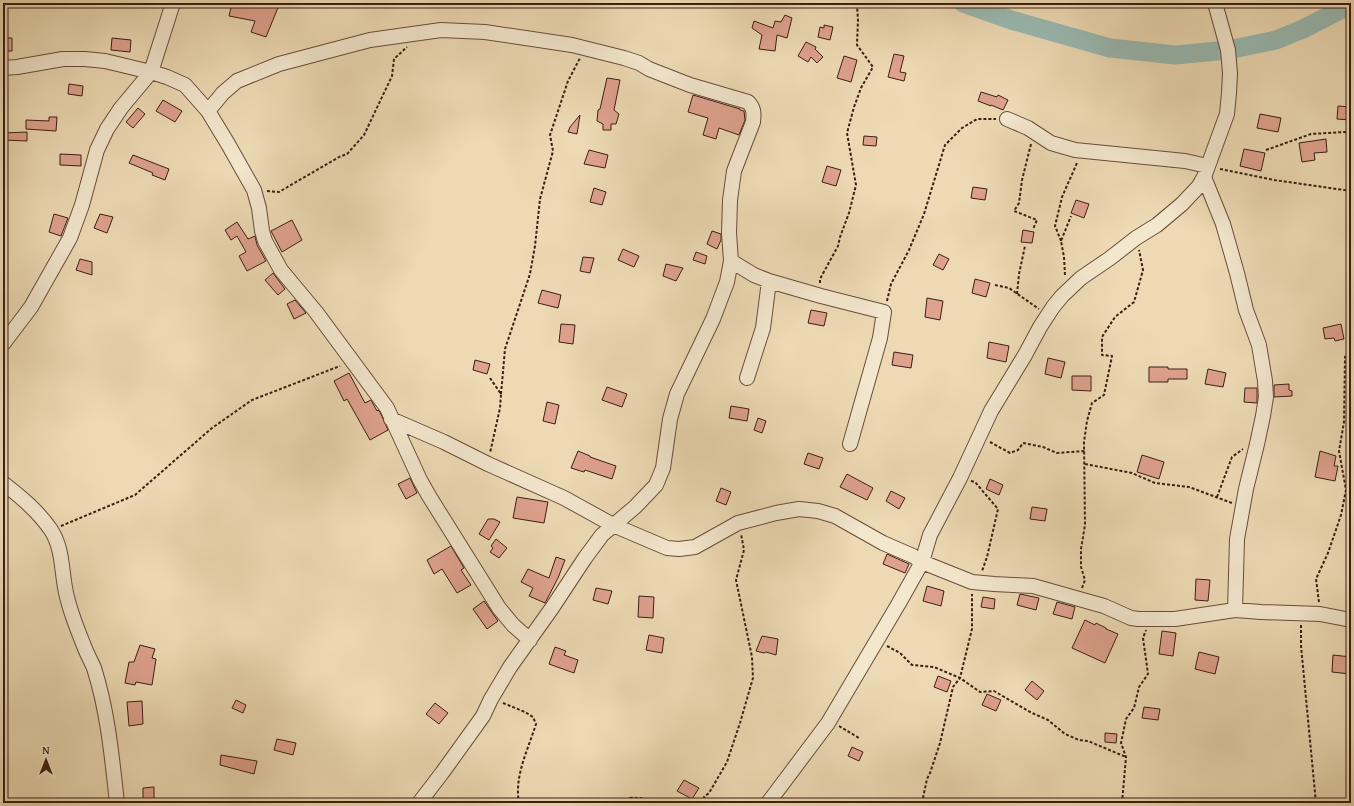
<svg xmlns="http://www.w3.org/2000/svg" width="1354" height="806" font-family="'Gentium Book Plus',serif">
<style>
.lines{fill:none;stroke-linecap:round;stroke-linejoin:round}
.river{stroke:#9abab2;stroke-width:19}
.building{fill:#dfa28e;stroke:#3c1e12}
.minor-casing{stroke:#684d3a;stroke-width:16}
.path{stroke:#3c1e12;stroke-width:2;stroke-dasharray:3 2;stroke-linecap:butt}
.minor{stroke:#f3e7ce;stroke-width:14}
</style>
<rect width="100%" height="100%" fill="#eddab4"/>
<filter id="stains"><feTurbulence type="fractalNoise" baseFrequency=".005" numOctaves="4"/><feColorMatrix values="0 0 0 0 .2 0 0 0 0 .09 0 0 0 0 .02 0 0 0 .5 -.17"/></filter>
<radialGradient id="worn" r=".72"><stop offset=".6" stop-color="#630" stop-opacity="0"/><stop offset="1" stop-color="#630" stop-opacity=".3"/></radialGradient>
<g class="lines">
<path class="river" d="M963,3l48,17 99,28 65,7 53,-5 48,-10 27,-11 41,-21 7,-5"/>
</g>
<path class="building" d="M232,3h39l8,2 -13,32 -15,-5 4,-11 -26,-5z
M785,15l7,3 -5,20 -10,-3 -2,16 -16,-2 3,-14 -10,-7 2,-7 19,7 2,-7 6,1z
M824,25l9,2 -3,13 -12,-3 2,-10 4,1z
M3,38h9v13h-9z
M112,38l19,2 -1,12 -19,-2z
M806,42l10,5 -1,2 8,8 -6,6 -6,-6 -3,5 -10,-6z
M894,54l10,2 -4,16 6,1 -2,8 -16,-4z
M844,56l13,4 -6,22 -14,-4z
M607,78l13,2 -6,30 5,4 -3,10h-5v6h-8v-6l-6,-3 1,-11 2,-1z
M69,84l14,2 -1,10 -14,-2z
M981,92l16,5 1,-2 10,5 -5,10 -12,-5v1l-13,-5z
M693,95l47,14v1l4,1 1,9 -6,15 -20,-7 -3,11 -13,-4 5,-17 -20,-6z
M163,100l19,11 -7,11 -19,-11z
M1338,106l13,1v13l-14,-1z
M138,108l7,6 -12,14 -7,-6z
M1260,114l21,4 -3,14 -21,-4z
M580,115l-3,19 -9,-2 2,-5z
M49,117h8l-1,14 -30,-2v-9l23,1z
M27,132v9l-24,-1v-7z
M864,136l13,1 -1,9 -13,-1z
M1326,139l1,13 -13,1 1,7 -13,2 -3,-19z
M1244,149l21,4 -4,18 -21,-5z
M589,150l19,5 -3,13 -21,-4z
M60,154l21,1v11l-21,-1z
M133,155l36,14 -4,11 -13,-5 1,-2 -24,-10z
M827,166l14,4 -5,16 -14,-4z
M973,187l14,2 -2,11 -14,-2z
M594,188l12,4 -4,13 -12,-3z
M1076,200l13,4 -5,14 -13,-5z
M54,214l14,4 -7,18 -12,-4z
M100,214l13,3 -6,16 -13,-5z
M292,220l10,20 -20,12 -11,-21z
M237,222l11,17 7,-3 2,9 9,16 -19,10 -8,-15 7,-4 -9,-16 -6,4 -6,-10z
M1023,230l11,2 -2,11 -11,-1z
M712,231l9,3v6l-4,9 -10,-5z
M623,249l16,7 -5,11 -16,-7z
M696,252l11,4 -2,8 -12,-4z
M939,254l10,5 -6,11 -10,-5z
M583,257l11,1 -4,15 -10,-2z
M80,259l12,3v13l-16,-5z
M666,264l17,4 -7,13 -13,-5z
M273,273l12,16 -7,6 -13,-15z
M975,279l15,4 -4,14 -14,-4z
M542,290l19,5 -3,13 -20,-5z
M927,298l16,3 -3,19 -15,-3z
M295,300l11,13 -12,6 -7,-15z
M811,310l16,3 -3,13 -16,-3z
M561,324l14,1 -2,19 -14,-2z
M1341,324l3,15 -9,2 -1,-3 -9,1 -2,-11z
M989,342l20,4 -3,16 -19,-4z
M894,352l19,3 -2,13 -19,-3z
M1048,358l17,4 -4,16 -16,-4z
M475,360l15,4 -3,10 -14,-4z
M1149,367h19v2h19v10h-19v3h-19z
M1208,369l18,4 -3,14 -18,-3z
M349,373l16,30 6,-3 6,11 1,-1 2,2 8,18 -18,10 -23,-41 -3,2 -10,-20z
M1072,376h19v15l-19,-1z
M1289,384v6l3,1v5l-18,1v-12z
M607,387l20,7 -5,13 -20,-7z
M1245,388h12v15l-13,-1z
M547,402l12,3 -4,19 -12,-3z
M731,406l18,3 -2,12 -18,-3z
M758,418l8,3 -4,12 -8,-3z
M578,451l12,5v1l26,9 -4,13 -27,-9 -1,2 -13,-4z
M1320,451l16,5 -2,10h4l-3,15 -20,-4z
M808,453l15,5 -4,11 -15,-5z
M1142,455l22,7 -5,17 -22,-7z
M847,474l26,14 -6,12 -27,-13z
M410,478l7,15 -11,6 -8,-15z
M990,479l13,6 -4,10 -13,-6z
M721,488l10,4 -5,13 -10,-4z
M891,491l14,7 -6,11 -13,-8z
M517,497l31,5 -4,21 -31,-5z
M1032,507l15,2 -2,12 -15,-2z
M488,519h6l6,3 -11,18 -10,-6z
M496,539l11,9 -8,10 -9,-6 3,-4 -2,-2z
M451,546l13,22 -3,2 10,15 -14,8 -15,-24 -8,5 -7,-14z
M887,554l22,10 -4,9 -22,-9z
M556,557l9,3 -7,18 -13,25 -16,-7 4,-8 -12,-6 7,-13 21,9z
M1196,579l14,1 -2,21 -13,-1z
M927,586l17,5 -3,15 -18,-5z
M596,588l16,3 -4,13 -15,-4z
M1020,594l19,4 -3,12 -19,-5z
M639,596l15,1 -1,21 -15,-1z
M983,597l12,2 -1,10 -13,-2z
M484,601l14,20 -11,8 -14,-20z
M1057,602l18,5 -3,12 -19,-5z
M1085,620l10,5 1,-2 10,5v1l12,5 -13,29 -33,-15z
M1162,631l14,2 -3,23 -14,-2z
M649,635l15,3 -2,15 -16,-3z
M762,636l16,3 -2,16 -10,-3 -2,1 -8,-2z
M140,645l15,4 -3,9 4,1 -4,26 -16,-3 -1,3 -10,-2 4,-21h5z
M555,647l11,4 -2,4 14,5 -4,13 -25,-9z
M1199,652l20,5 -4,17 -20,-5z
M1333,655l18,2 -1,17 -18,-2z
M938,676l13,5 -4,11 -13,-5z
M1032,681l12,10 -7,9 -12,-10z
M987,694l14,6 -5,11 -14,-6z
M236,700l10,5 -3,8 -11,-5z
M142,701l1,23 -14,2 -2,-24z
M435,703l13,10 -9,11 -13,-10z
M1144,707l16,2 -2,11 -16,-2z
M1105,733l12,1 -1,9 -11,-1z
M277,739l19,4 -3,12 -19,-5z
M852,747l11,5 -4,9 -11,-5z
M221,755l36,6 -3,13 -34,-9z
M684,780l15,8 -7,11 -15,-8z
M154,787v16h-11v-15z"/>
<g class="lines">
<g class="minor-casing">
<path id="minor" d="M3,68l14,-1 46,-8h22l20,2 46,11 16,5 18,8 23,26 20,33 26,46 5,18 3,23 3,10 16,29 35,42 71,96 33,72 9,16 70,112 14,17 17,15
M208,111l15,-18 14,-12 42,-17 91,-24 71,-10 44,2 87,13 52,13 15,5 10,6 41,16 58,17c6,6 6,11 5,20l-19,49 -4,29 -1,33 2,28 -4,21 -14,37 -36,75 -7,25 -7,49 -7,17 -21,22 -33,28 -17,23 -33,50 -42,59 -19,32 -8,17 -41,57 -23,30
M1007,119l21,9 23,15 24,7 110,11 22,5
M1204,177l19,47 14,49 9,37 13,35 6,36 1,16 -3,19 -6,28 -11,45 -9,50 -2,71
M731,261l23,14 15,6 52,15 63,16 -4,26 -30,106
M3,344l28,-37 39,-69 12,-33 15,-55 10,-21 14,-21 30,-36 22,-69
M747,378l16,-50 6,-47
M391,419l53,23 44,22 76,34 49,27 54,23 12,1 16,-2 43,-24 38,-10 23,-4 19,2 17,5 48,27 30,13 9,6 50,20 22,2 39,2 71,20 27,12 7,1h37l60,-9 26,2 59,2 31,6
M3,483c18,14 35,28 48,47 13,20 10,45 16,67 4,17 11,34 17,49 3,8 7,15 10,22 14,44 18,90 23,135
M768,803l60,-80 71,-120 23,-41 8,-27 30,-57 31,-67 34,-56 15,-28 13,-20 9,-11 19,-18 28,-19 27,-21 21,-13 25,-21 17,-18 5,-9 23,-63 2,-21 1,-20 -2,-23 -13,-47"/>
</g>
<path class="path" d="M1031,144l-9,36 -3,23 -5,8 23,9 -4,9
M1266,150l45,-16 33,-2 7,1
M1220,169l54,11 77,11
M267,191l12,1 60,-35 8,-3 17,-19 28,-59 2,-17 13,-12
M1061,241l-6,-15 7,-29 15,-34
M1065,275l-1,-18 -3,-16 10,-25
M820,283v-4l18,-33 2,-9 9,-24 7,-28 -9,-52 7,-26 7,-19 12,-21 -16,-22 1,-25 -1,-15 3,-2
M995,285l14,3 30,21
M1351,286l-3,13 3,49
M1017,294l2,-20 6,-28
M887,301l4,-17 18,-34 15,-36 21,-69 17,-17 15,-9h19
M490,378l11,16 -1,14 -10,45
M501,394l4,-45 25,-75 5,-28 5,-47 13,-48 -3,-16 18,-54 12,-23
M990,442l20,11 8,-3 5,-7 20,4 14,6 28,-2
M1085,464l47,9 23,10 34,4 43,16
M971,481l4,1 23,27 -11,48 -5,14
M1217,497l15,-40 11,-8
M61,526l74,-31 77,-67 40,-28 88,-34
M1082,588l3,-8 -4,-13v-18l4,-24 -1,-83 3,-21 5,-18 12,-8 8,-39 -10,-1v-18l13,-20 19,-15 9,-32 -4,-20
M1319,602l-3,-23 12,-26 13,-38 5,-25 -7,-39 5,-29 1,-65 6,-10
M1301,625v21l15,157
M887,646l13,7 12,12 22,2 26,11 20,14 14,-1 38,22 16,7 17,14 14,6 9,1 38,16
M503,703l22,9 8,5 3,7c-8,26 -22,52 -17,79
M839,726l20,12
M628,803l2,-5c9,-1 16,1 24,5
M708,803l-4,-6 5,-4 18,-31 13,-39 13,-45 -1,-21 -16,-77 8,-30 -3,-16
M924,803l-1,-5 4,-19 3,-6 10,-30 13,-56 7,-9 12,-49v-35
M1122,803l4,-46 -5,-14 5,-24 8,-11 5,-21 9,-13 -5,-36 3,-8"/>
<use href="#minor" class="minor"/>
</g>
<rect width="1354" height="806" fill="none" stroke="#eddab4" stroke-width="16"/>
<rect x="4" y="4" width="1346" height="798" fill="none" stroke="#3c1e12" stroke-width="2"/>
<rect x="8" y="8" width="1338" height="790" fill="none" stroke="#3c1e12"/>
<g transform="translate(46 760)" stroke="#f3e7ce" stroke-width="3" paint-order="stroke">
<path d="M0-3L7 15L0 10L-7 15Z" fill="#3c1e12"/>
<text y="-6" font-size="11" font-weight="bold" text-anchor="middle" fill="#3c1e12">N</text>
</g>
<rect width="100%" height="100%" filter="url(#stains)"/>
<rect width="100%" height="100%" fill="url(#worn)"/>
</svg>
